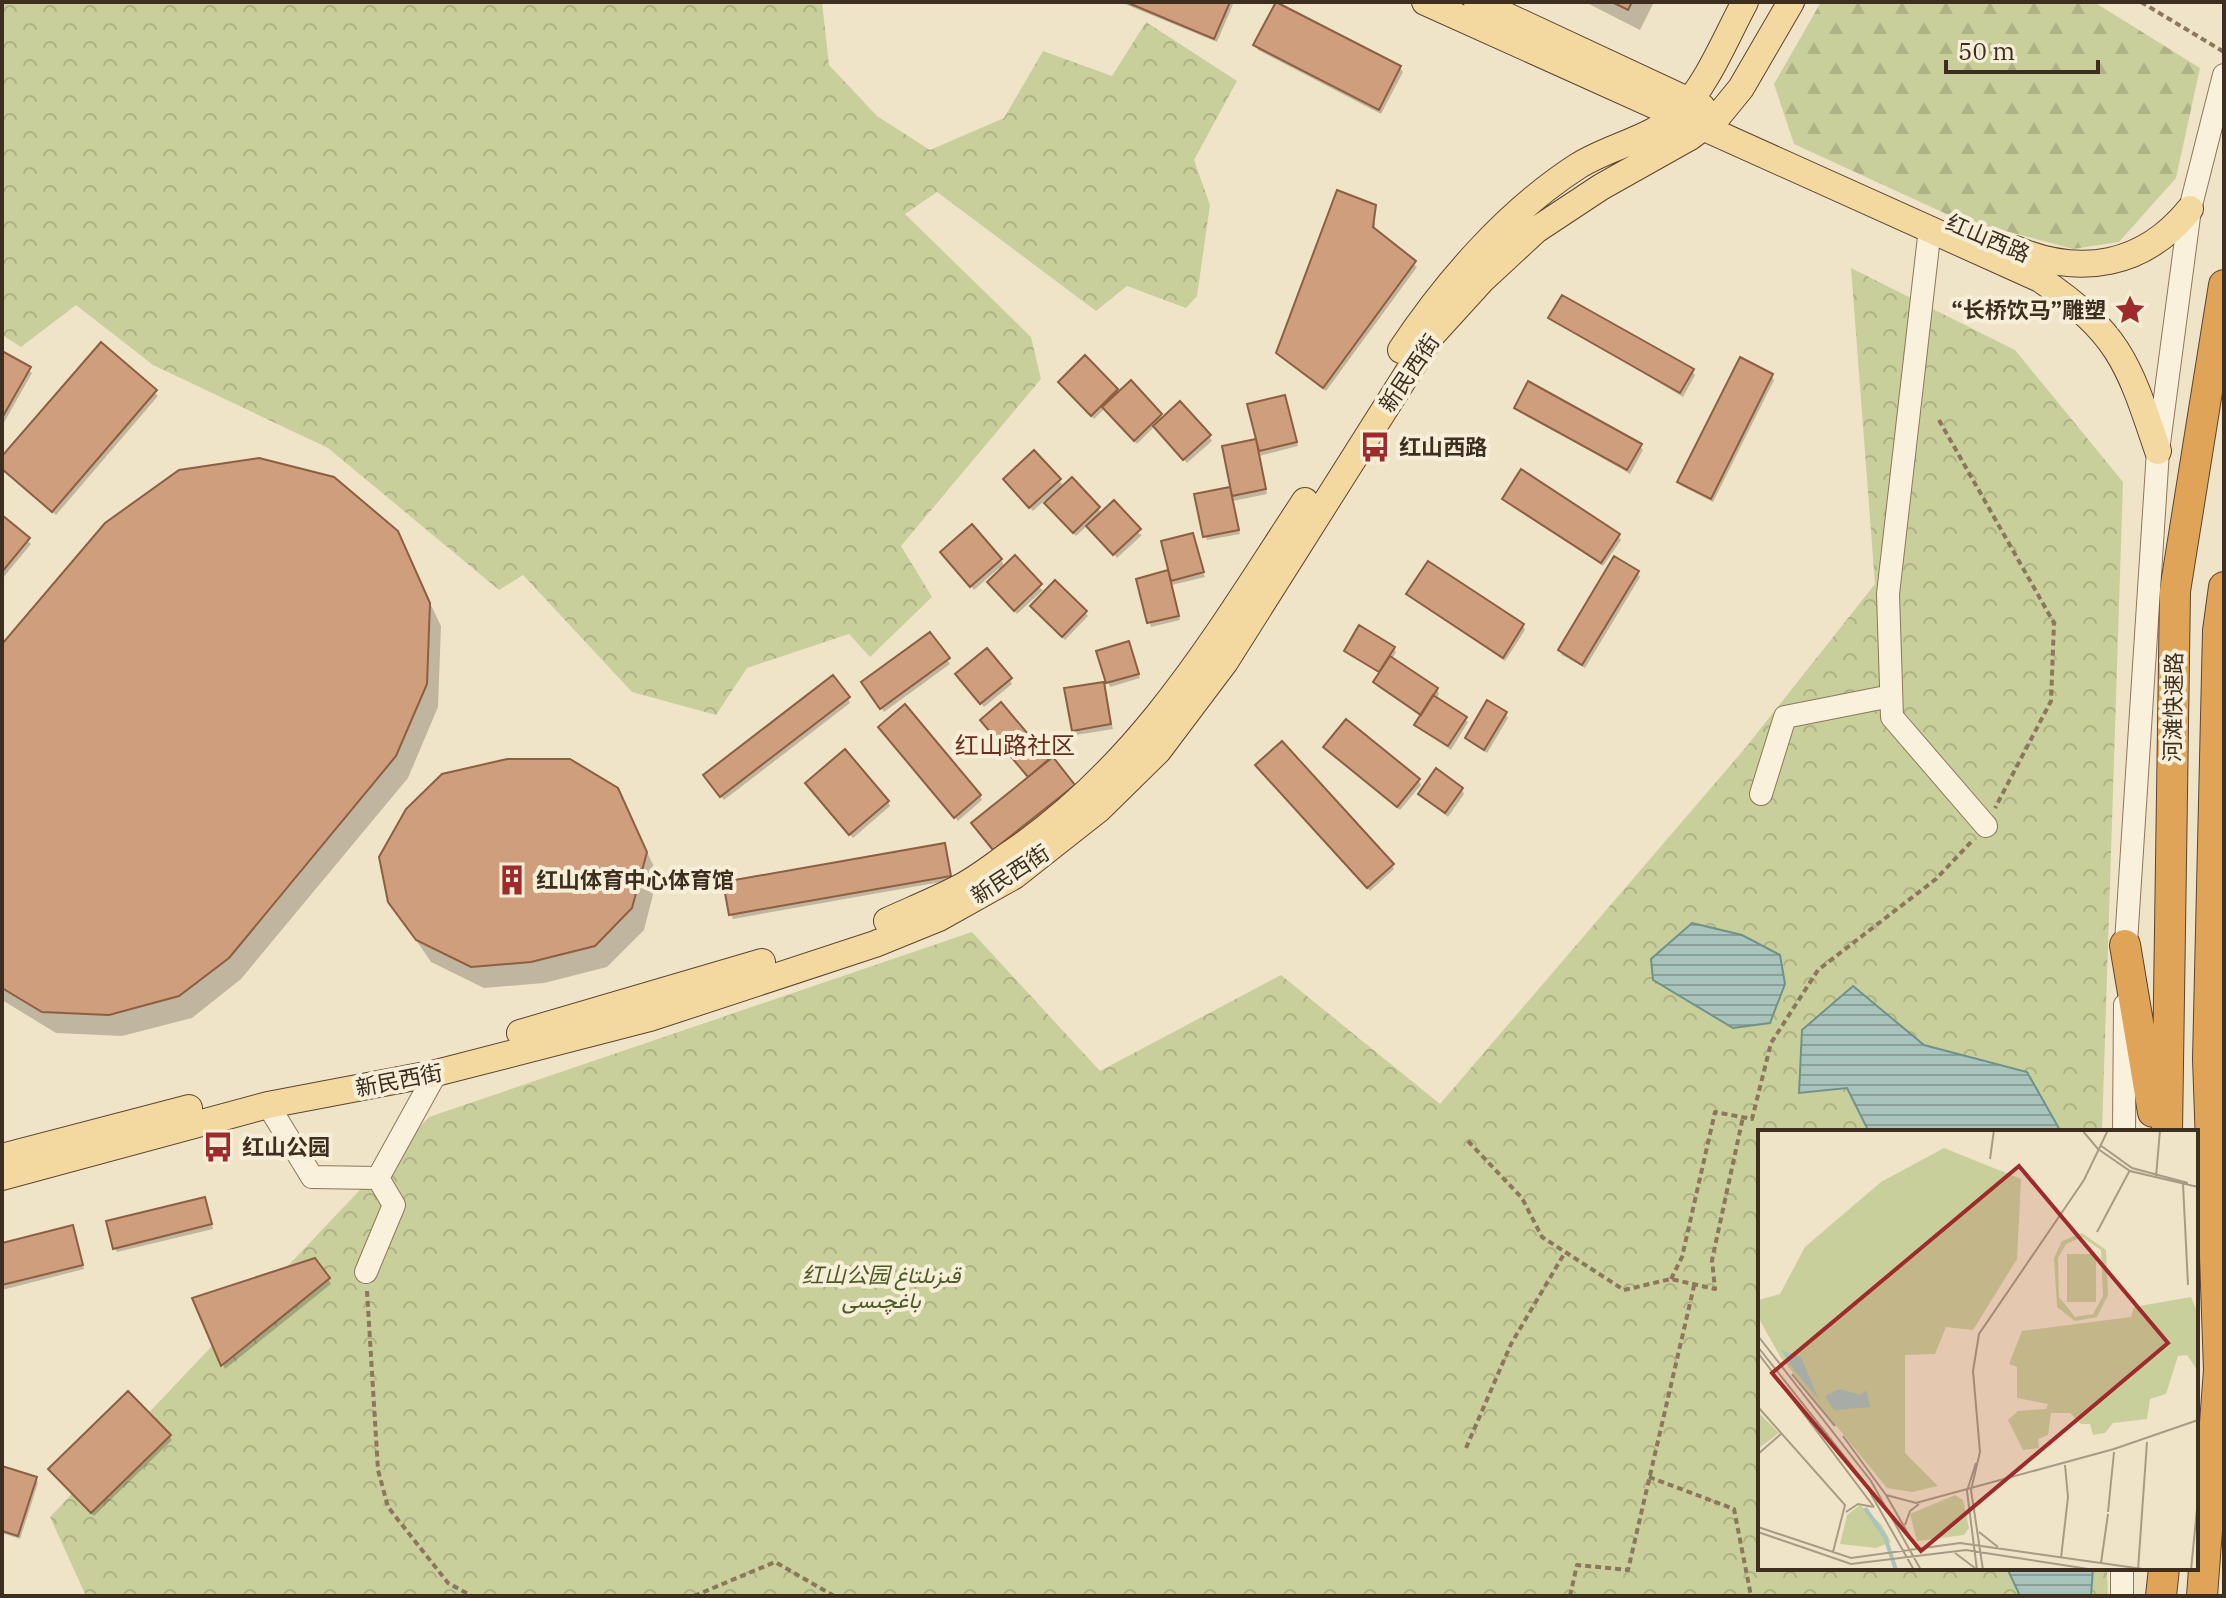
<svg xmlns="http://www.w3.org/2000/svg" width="2226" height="1598" font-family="'IBM Plex Serif',Vazirmatn,'Noto Sans SC',serif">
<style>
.forest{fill:url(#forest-firs)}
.park{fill:url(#park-crowns)}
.water{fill:url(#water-rules);stroke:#6f938a;stroke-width:2}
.shadow{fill:#0003}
.building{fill:#cf9f7d;stroke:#8d5f41;stroke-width:2}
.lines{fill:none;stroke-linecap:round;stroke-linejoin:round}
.minor-casing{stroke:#8d765c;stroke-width:24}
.major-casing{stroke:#5b4430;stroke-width:28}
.highway-casing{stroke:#5b4430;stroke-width:32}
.path{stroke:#8d765c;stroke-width:4;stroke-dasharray:6 4;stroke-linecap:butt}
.minor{stroke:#faf1dc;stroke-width:22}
.major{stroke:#f3d9a0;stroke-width:26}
.highway{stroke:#e0a458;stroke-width:30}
.labels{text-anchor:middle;stroke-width:8;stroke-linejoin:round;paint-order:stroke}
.street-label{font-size:22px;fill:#3d2e20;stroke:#f7eed8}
.poi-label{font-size:22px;font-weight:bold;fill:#3d2e20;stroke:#f7eed8;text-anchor:start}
.park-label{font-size:22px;font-style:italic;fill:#4d5a26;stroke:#f7eed8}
.neighbourhood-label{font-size:24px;fill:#6b2e1e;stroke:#f7eed8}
.inset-river{fill:none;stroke:#a9c4bc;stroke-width:4}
.inset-road{fill:none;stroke:#a89b85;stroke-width:2}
.view{fill:#9e2a2b;fill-opacity:0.15;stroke:#9e2a2b;stroke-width:4}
.inset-edge{fill:none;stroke:#3d2e20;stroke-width:4}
</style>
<defs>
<pattern id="forest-firs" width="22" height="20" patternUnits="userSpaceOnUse" patternTransform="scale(2)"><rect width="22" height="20" fill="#c9cf9b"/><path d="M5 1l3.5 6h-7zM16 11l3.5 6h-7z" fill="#aeb285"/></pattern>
<pattern id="park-crowns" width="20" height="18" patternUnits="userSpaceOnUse" patternTransform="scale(2)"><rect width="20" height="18" fill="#c9cf9b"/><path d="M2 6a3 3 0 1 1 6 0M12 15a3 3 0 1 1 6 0" fill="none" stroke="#aeb285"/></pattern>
<pattern id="water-rules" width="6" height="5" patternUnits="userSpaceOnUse" patternTransform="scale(2)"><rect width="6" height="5" fill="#a9c4bc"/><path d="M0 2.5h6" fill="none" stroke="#8ba098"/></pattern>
</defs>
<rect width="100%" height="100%" fill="#f0e4c8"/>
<path class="forest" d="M1821,2h273l106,66 -24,110 -57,64 -46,7 -120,-32 -159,-73 -20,-60z"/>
<path class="park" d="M2,2h820l7,63 48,51 53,34 74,-32 39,-67 69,25 34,-54 91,59 -43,79 16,45 -13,91 -11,12 -59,-22 -31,25 -159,-119 -32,22 126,123 10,42 -140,167 31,51 -62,60 -21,-23 -102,34 -31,47 -84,-23 -109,-117 -24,15 -171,-142 -175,-83 -77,-60 -55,42 -19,-12z
M1851,268l164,82 108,132 -21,650h-342v436h347l1,28h-2022l-36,-79 379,-400 543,-185 128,139 181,-96 159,129 306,-357 129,-163z"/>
<path class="water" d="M1692,923l50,12 38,20 5,29 -15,39 -37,5 -80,-48 -2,-21z
M1853,986l71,59 103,27 34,60h-192l-22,-44 -48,5 3,-63z
M2007,1568h86l-2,28h-71z"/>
<path class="shadow" d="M1120,2h114l-17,40z
M1585,2h69l-14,28z
M1277,4l123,64 3,4 -22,42 -123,-64 -3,-5z
M1375,206v25l42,36 -91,124 -48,-38z
M1551,318l141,53 3,4 -12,22z
M101,345l57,51 -102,119 -54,-45v-11z
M2,353l30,20 -30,53z
M1771,375l3,5 -61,122 -31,-16 -2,-4z
M1063,387l53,3 47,29 46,17 3,5 -25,22 -32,-37 -18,18 -32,-36 -11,11z
M1286,402l12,44 -39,10 8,38 -34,7 7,33 -33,6 -11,-44 36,-8 -8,-40 35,-7z
M1516,408l124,38 3,4 -13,24z
M1059,480l5,7 34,21 4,6 40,21 -25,23 -29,-33 -12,11 -31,-36 -12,11 -25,-27z
M1504,499l114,36 3,5 -18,26z
M2,517l29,27 -29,35z
M396,532l45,94 -3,81 -30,71 -167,201 -49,39 -70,18 -66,-3 -54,-33v-353z
M1192,535l13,42 -33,8 8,35 -29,7 -13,-47 32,-9z
M945,557l56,3 4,7 38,23 -26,24 -25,-28 9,-15 -2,-3 -25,22z
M1637,573l3,4 -55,91 -23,-13 -2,-5z
M1408,594l115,32 2,4 -20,31z
M1032,606l53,6 3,4 -23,24z
M930,635l20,29 -66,48 -18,-25z
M1130,647l10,31 -30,9 -12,-35z
M1394,648l2,4 -4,7 45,30 2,5 -3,5 32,23 -17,28 -32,-21 -3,-4 6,-8 -44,-30 -3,-5 5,-8 -34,-23z
M960,679l50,1 2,4 -28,23z
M1103,684l10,45 -37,6 -3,-5z
M848,698l2,5 -126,97 -16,-20z
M1001,705l74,85 -79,63 -20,-25 54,-50 -45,-53z
M1505,714l3,4 -21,35 -17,-11 -3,-4z
M883,732l97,64 2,4 -24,21z
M1326,748l92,32 3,5 -21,25z
M1260,770l132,95 2,4 -24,22z
M810,788l78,14 2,4 -37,32z
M617,789l41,86 -14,55 -37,37 -63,16 -60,5 -53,-26 -41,-60z
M1462,790l2,4 -16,23 -28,-23z
M944,845l8,35 -219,39 -2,-4z
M207,1204l6,25 -96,23 -2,-4z
M74,1232l10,37 -82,21v-45z
M315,1260l16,24 -106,85 -30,-70z
M169,1436l3,4 -78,76 -41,-42z
M2,1468l34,11 2,4 -18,56 -18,-6z"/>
<path class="building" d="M1126,2h104l-16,37z
M1276,2l125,64 -22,44 -126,-65z
M1612,2h20l-4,8z
M1337,190l39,15 -3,22 43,34 -93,127 -47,-35z
M1562,295l132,74 -14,24 -132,-75z
M101,342l56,48 -105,122 -50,-43v-13z
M2,351l29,16 -29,51z
M1085,355l33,34 -27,27 -33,-34z
M1740,357l33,17 -62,125 -34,-17z
M1131,380l31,34 -28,27 -32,-34z
M1528,381l114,63 -15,26 -113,-62z
M1285,395l12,47 -38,9 -12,-47z
M1180,401l31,34 -28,25 -30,-34z
M1256,439l10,50 -34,7 -10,-50z
M1034,450l27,29 -32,29 -26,-29z
M259,458l75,19 64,54 32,72 -3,81 -31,72 -167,202 -50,38 -70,19 -67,-3 -40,-24v-344l103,-121 74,-53z
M1521,469l99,65 -19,29 -99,-64z
M1072,477l28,30 -27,26 -29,-30z
M1230,487l9,43 -36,7 -9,-43z
M1114,500l27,29 -28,26 -27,-29z
M2,515l28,23 -28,34z
M972,524l30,35 -32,28 -30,-35z
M1193,533l11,39 -33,9 -10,-40z
M1015,555l27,29 -28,27 -27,-29z
M1614,556l25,15 -57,94 -24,-15z
M1428,561l96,63 -21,34 -97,-64z
M1168,570l11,46 -32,7 -11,-44z
M1055,580l32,31 -25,26 -32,-31z
M1359,625l36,22 -16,25 -35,-21z
M930,632l20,26 -70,51 -19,-27z
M1129,641l10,33 -33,9 -10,-32z
M987,648l25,30 -32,26 -25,-30z
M1390,656l48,32 -17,27 -48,-33z
M833,675l17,22 -130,100 -17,-22z
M1104,682l7,42 -39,7 -8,-43z
M1433,695l34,22 -19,29 -34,-21z
M1487,700l20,12 -23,38 -19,-12z
M1001,702l48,57 -21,18 -48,-57z
M905,704l76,91 -27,23 -76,-91z
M1346,719l74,60 -23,28 -74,-60z
M1282,741l112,123 -27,24 -112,-123z
M845,749l44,52 -40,34 -44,-52z
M1053,757l22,28 -82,65 -22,-27z
M507,759h63l48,29 29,64 -15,56 -37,38 -64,16 -60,5 -55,-27 -28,-38 -9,-45 27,-48 36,-35z
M1436,768l27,20 -18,25 -27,-19z
M945,843l6,33 -222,39 -6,-33z
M205,1197l7,27 -99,25 -7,-28z
M73,1225l10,40 -81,20v-42z
M315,1258l15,20 -109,88 -29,-68z
M128,1391l43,44 -80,78 -43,-44z
M2,1466l35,11 -19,59 -16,-5z"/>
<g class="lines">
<g class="minor-casing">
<path id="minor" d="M1930,228l-42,366 4,123 94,109
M1761,794l24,-77 106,-21
M2125,958l33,-507 32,-242 34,-134
M268,1105l44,72 66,1 58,-105
M2124,1132l1,-127
M366,1272l28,-67 -16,-27
M2122,1596v-28"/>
</g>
<g class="major-casing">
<path id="major" d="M1425,2l615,277c80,55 88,83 118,172
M1477,2l225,105
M2015,249c66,28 129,17 175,-40
M1401,350c46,-69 107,-139 177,-184 31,-20 75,-27 102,-54 28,-29 46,-75 65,-110
M887,921c24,-11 49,-21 72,-33 18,-9 35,-23 51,-34 135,-92 207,-220 295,-353
M520,1033l242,-71
M2,1157l187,-49
M2,1177l266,-72 168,-32 214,-55 225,-74 64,-26 75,-42 85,-67 59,-58 67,-89 206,-326 51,-56 54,-50 65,-43 89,-50 29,-22 22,-27 50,-86"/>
</g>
<g class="highway-casing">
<path id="highway" d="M2125,945l28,167
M2167,1132l8,-541 49,-306
M2161,1596l3,-28
M2202,1596l17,-226 -11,-311 10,-428 6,-44"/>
</g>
<path class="path" d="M2141,2l83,50
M1939,420l115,203 -3,78 -56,107
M1468,1141l54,57 20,39 82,53 47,-11 44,10 -3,-29 31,-143
M1671,1279l11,-22 33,-145 37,7 19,-76 47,-73 118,-91 36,-38
M367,1291l11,179 10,37 60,76 24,13
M1466,1448l45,-104 53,-90
M1649,1477l85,32 17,87
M694,1596l81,-34 59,34
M1570,1596l7,-31 51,5 66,-284"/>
<use href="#minor" class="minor"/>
<use href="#major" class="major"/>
<use href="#highway" class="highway"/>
</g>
<defs>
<g id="sight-bare" transform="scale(2.4)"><path d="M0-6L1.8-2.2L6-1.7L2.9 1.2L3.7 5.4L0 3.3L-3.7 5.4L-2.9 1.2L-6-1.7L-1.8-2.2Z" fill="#9e2a2b" stroke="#f7eed8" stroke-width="2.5" paint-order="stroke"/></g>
<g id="bus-bare" transform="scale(2.4)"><path d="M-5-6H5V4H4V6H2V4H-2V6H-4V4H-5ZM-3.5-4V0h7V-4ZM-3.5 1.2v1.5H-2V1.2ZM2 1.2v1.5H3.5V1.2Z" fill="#9e2a2b" stroke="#f7eed8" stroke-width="2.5" paint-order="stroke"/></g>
<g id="building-bare" transform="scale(2.4)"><path d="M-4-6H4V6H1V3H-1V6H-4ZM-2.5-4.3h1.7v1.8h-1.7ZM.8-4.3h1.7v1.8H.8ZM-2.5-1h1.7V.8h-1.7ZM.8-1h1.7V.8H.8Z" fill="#9e2a2b" stroke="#f7eed8" stroke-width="2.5" paint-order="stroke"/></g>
</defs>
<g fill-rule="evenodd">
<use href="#sight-bare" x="2130" y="310"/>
<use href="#bus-bare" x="1375" y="447"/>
<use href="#building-bare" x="512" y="880"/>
<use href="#bus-bare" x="218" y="1147"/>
</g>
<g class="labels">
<g class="street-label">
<text transform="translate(1988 238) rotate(23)" y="8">红山西路</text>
<text transform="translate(1409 373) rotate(-56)" y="8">新民西街</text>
<text transform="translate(2173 707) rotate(-89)" y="8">河滩快速路</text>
<text transform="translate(1010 874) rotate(-33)" y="8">新民西街</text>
<text transform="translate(399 1080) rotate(-11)" y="8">新民西街</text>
</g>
<g class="poi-label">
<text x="2106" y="318" text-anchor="end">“长桥饮马”雕塑</text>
<text x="1399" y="455">红山西路</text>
<text x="536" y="888">红山体育中心体育馆</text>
<text x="242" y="1155">红山公园</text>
</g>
<g class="park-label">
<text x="881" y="1283">红山公园 قىزىلتاغ<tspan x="881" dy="25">باغچىسى</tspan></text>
</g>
<g class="neighbourhood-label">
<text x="1015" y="754">红山路社区</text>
</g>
</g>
<g transform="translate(1758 1130)">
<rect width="440" height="440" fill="#f0e4c8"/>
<path d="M324,103l24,17 2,45 -11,22 -22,4 -18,-14 -3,-49 8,-17zM324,107l19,13 2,46 -10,18 -18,3 -16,-20 -1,-39 8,-14zM338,124v48h-29v-48z" fill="#c9cf9b" fill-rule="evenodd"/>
<path d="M197,365l8,5 6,28 -5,7 -47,6 -7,-27zM102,375l21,19 10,18 -15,6 -36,-4 7,-29z" fill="#c9cf9b"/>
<path d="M186,18l77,31 -4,80 -44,71 -27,-3 -11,27 -30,1v98l33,33 -26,6 -25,-4 -106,-130 -23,-41v-17l22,-6 25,-47 76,-65zM433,167l7,17v57l-11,-16 -9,1 -12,38 -16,5 -3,20 -34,4 -8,10 -12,2 -3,-11h-9l-11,-11h-19l-3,22 -10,4 1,9 -16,2 -15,-30 10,-9 28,-2 2,-5 -31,-6v-31l-8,-3 13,-33 109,-14 3,-10zM0,282l21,21 -21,16z" fill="#c9cf9b"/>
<path d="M23,220l20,7 18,43 -25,-30zM81,259l22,6 5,-5 4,17 -36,3 -9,-14z" fill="#a9c4bc"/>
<path class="inset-river" d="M107,378l20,29 11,33"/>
<path class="inset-road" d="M324,0l16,19M342,15l32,23 56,15M340,19l32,22 68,16M232,29l4,-29M398,47l4,-47M425,54l5,101M339,102l33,-62M0,206l113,145 50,89M0,217l105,133 51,90M0,223l116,154M34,244l43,52M0,277l87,98 -12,47M85,306l43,59 31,54M0,324l23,-20M218,333l-9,28 10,79M128,365l30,8 198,-54 84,-29M88,382l12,-8 16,3M350,382l6,-60M147,395l5,-14 9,-7M0,397l93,31 109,-15 190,27M0,402l93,32 115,-14 129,20M221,402l19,15M197,423l20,15M303,428l7,-61 -3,-32M343,433l7,-49M225,440l-12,-80 9,-38 -7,-81 6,-37 105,-154 24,-50M380,440l9,-128M433,440l7,-71"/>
<path class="view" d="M261,36l149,177 -247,208 -149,-178z"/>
<rect width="440" height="440" class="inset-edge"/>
</g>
<rect width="2226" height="1598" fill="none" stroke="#3d2e20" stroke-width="8"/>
<path d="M1946 60v12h152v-12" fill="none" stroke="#3d2e20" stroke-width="4"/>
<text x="1958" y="60" font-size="24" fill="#3d2e20" stroke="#f7eed8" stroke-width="6" paint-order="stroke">50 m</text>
</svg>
